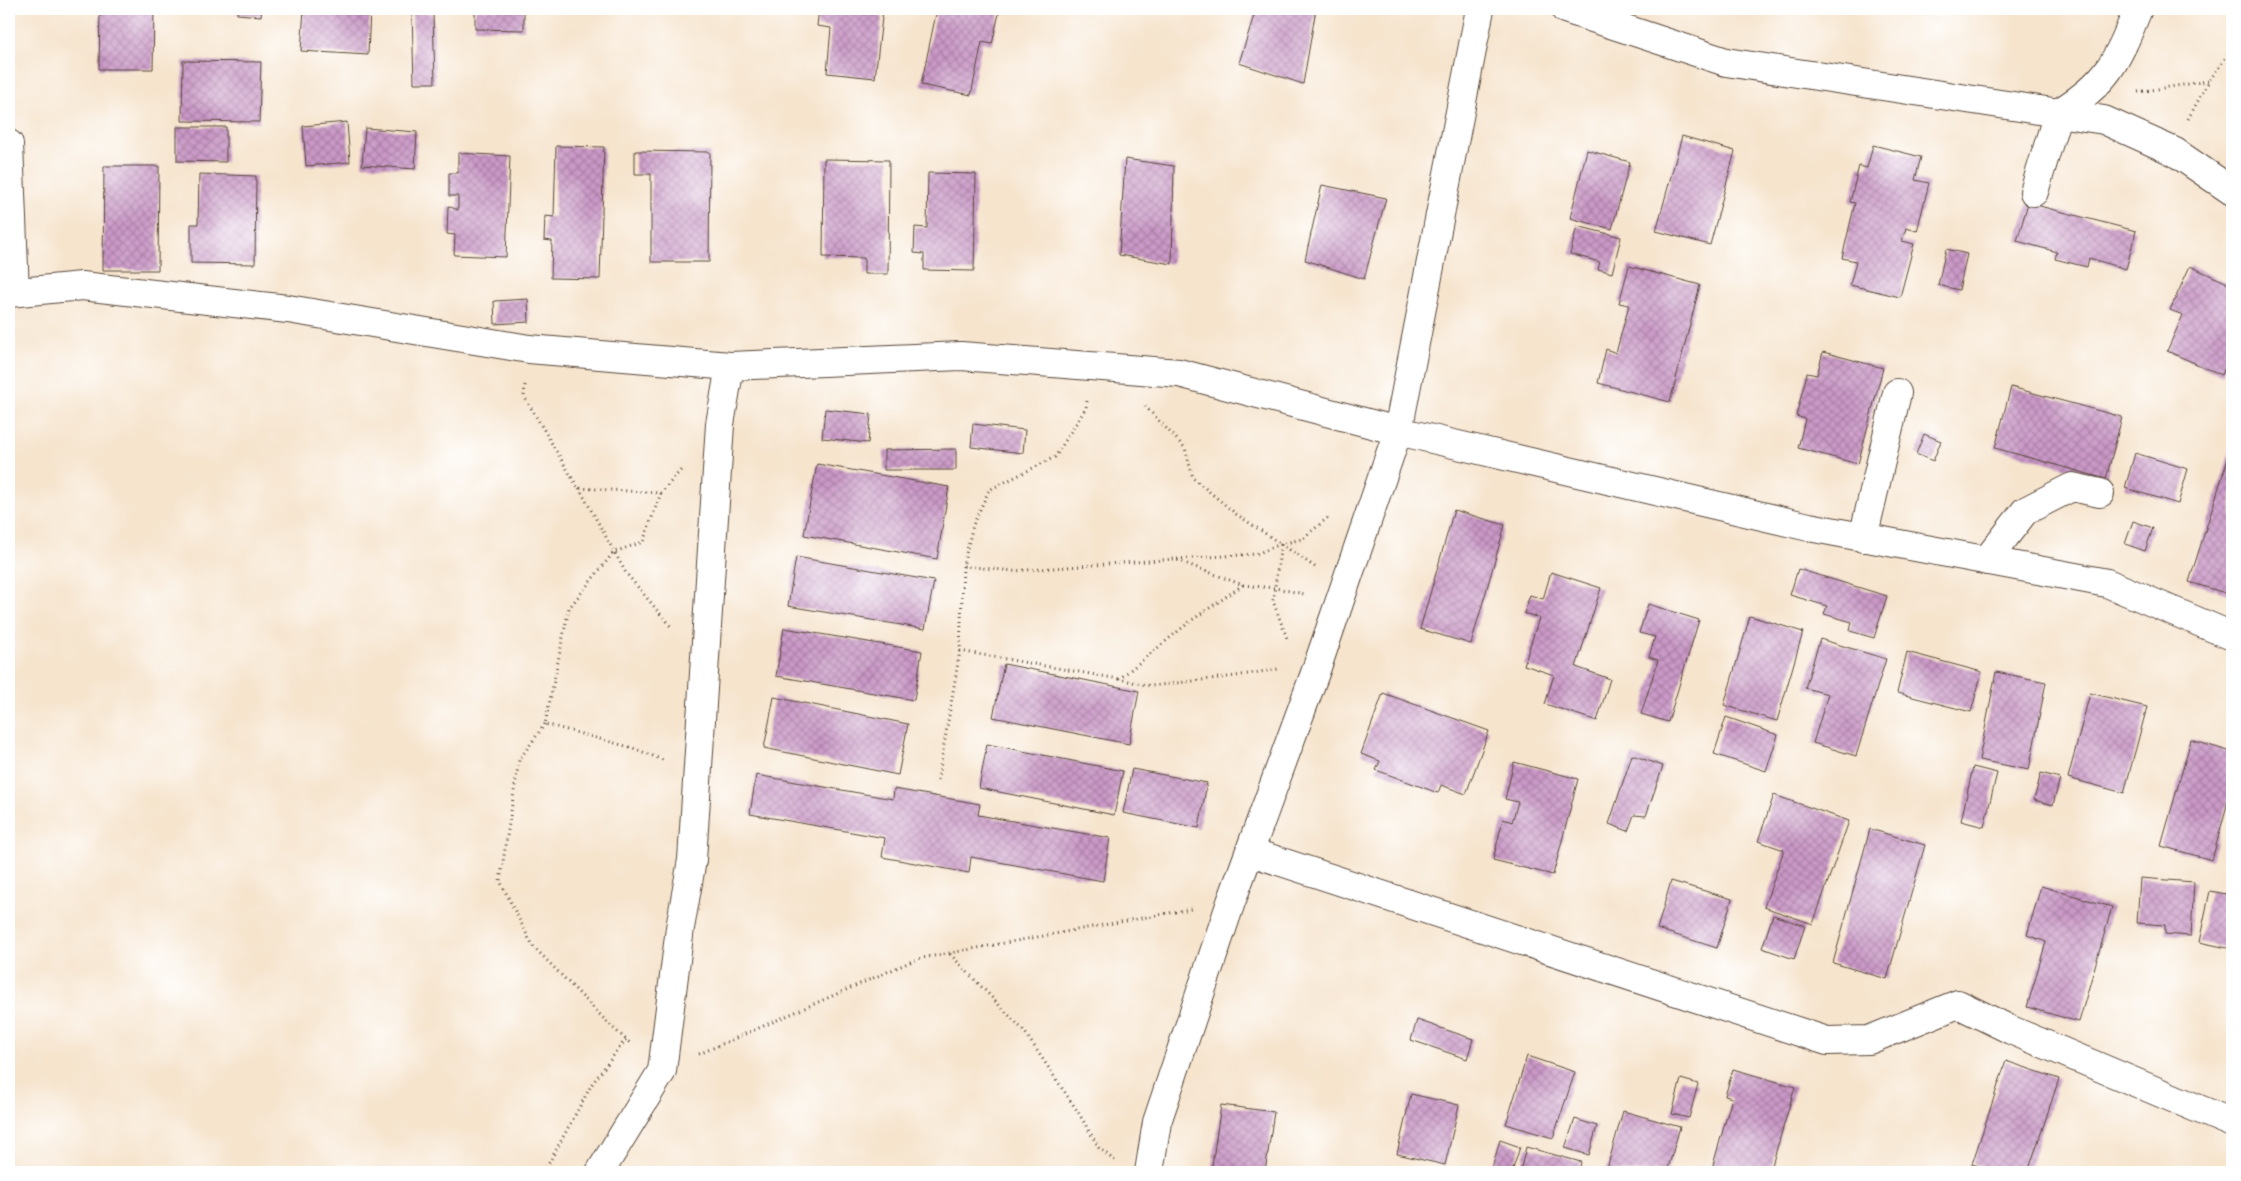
<svg xmlns="http://www.w3.org/2000/svg" width="2241" height="1181" font-family="Mynerve,sans-serif">
<style>
.building{fill:url(#building-cross-hatch)}
.lines{fill:none;stroke-linecap:round;stroke-linejoin:round}
.minor-casing{stroke:#574638;stroke-width:30}
.path{stroke:#574638;stroke-width:3;stroke-dasharray:1 4;stroke-linecap:butt}
.minor{stroke:#fff;stroke-width:28}
</style>
<defs>
<pattern id="building-cross-hatch" width="8" height="8" patternUnits="userSpaceOnUse" patternTransform="scale(1.25)"><rect width="8" height="8" fill="#cb99c8"/><path d="M0 0l8 8M0 8l8-8" fill="none" stroke="#a67da2"/></pattern>
</defs>
<rect width="100%" height="100%" fill="#fff"/>
<filter id="ink" filterUnits="userSpaceOnUse"><feTurbulence type="fractalNoise" baseFrequency=".02" numOctaves="2"/><feDisplacementMap in="SourceGraphic" scale="10" xChannelSelector="R" yChannelSelector="G"/><feConvolveMatrix kernelMatrix="1 2 1 2 8 2 1 2 1" color-interpolation-filters="sRGB"/></filter>
<filter id="wash" filterUnits="userSpaceOnUse"><feTurbulence type="fractalNoise" baseFrequency=".0096" numOctaves="4" result="noise"/><feDisplacementMap in="SourceGraphic" scale="20" xChannelSelector="R" yChannelSelector="G"/><feGaussianBlur stdDeviation="1.12" result="paint"/><feColorMatrix in="noise" values="0 0 0 0 0 0 0 0 0 0 0 0 0 0 0 0 0 1.4 0 .05"/><feComposite in="paint" operator="in"/></filter>
<g filter="url(#wash)">
<rect width="100%" height="100%" fill="#f6e4cd"/>
<g id="blocks">
<path class="building" d="M100,9h54l-1,60h-54z
M238,9h24l-1,7 -24,-2z
M304,9h66l-2,46 -67,-4z
M475,9h49v21l-49,-1z
M819,9h64l-8,69 -48,-5 4,-45 -14,-2z
M937,9h63l-8,35 -10,-2 -11,53 -50,-10z
M1256,9h60l-13,75 -64,-21z
M412,13h21l2,70h-21z
M183,61l78,1 -2,60 -77,-1z
M347,122l3,40 -44,4 -3,-40z
M177,127h49v35l-49,-1z
M365,128l52,4 -2,37 -53,-4z
M1682,136l53,15 -25,94 -54,-14z
M1873,145l48,12 -6,23 14,3 -12,48 -11,-3 -4,13 12,3 -14,53 -50,-12 6,-24 -14,-3 13,-55 -5,-1 9,-36 8,2z
M556,146l48,1 -4,132 -49,-1 1,-37 -8,-1 1,-24 9,1z
M1587,150l43,12 -18,67 -42,-11z
M635,151l75,1 -1,110h-58v-88h-16z
M458,153l52,3 -4,101 -52,-2 1,-20 -8,-1 1,-28 10,4v-14h-9v-23h9z
M824,159l65,1 -1,114h-24v-16l-41,-1z
M1125,159l49,7 -2,98 -53,-9z
M104,166h55l-1,104h-55z
M928,173l48,1 -2,97 -50,-1v-16l-10,-1 1,-26 12,1z
M199,174l57,2 -1,88 -64,-1v-39h7z
M1322,185l64,13 -22,81 -59,-19z
M2028,203l108,28 -10,38 -37,-11 -2,9 -32,-8 2,-7 -40,-11z
M1577,226l44,11 -9,36 -14,-4 2,-7 -30,-8z
M1946,249l21,5 -8,36 -21,-5z
M1629,266l71,19 -30,117 -72,-19 8,-34 10,4 13,-48 -10,-2z
M2190,266l42,19v66l-10,24 -55,-24 16,-36 -13,-5z
M528,299l1,23 -34,2 -1,-23z
M1823,352l60,16 -25,96 -60,-16 7,-29 -9,-3 11,-43 10,2z
M2011,387l111,30 -16,62 -111,-31z
M825,409l46,5 -3,29 -46,-5z
M973,424l52,6 -2,23 -52,-6z
M1924,434l17,7 -8,20 -17,-7z
M2232,446v149l-43,-13z
M956,449v21h-72v-20z
M2135,453l53,16 -10,35 -53,-16z
M817,464l132,23 -12,72 -133,-24z
M1454,510l51,15 -34,119 -51,-15z
M2133,521l20,7 -8,23 -20,-7z
M796,557l138,24 -9,48 -137,-23z
M1798,569l89,27 -13,42 -24,-7 2,-9 -28,-8 3,-8 -37,-11z
M1551,572l50,16 -25,79 34,12 -13,42 -52,-17 9,-29 -30,-10 15,-47 -15,-5 6,-18 13,4z
M1648,604l51,16 -31,102 -27,-8 17,-54 -9,-3 6,-20 -16,-4z
M1750,616l53,16 -26,89 -53,-16z
M784,628l138,23 -8,49 -138,-24z
M1820,639l66,20 -30,97 -43,-13 15,-49 -23,-6z
M1907,652l75,20 -11,40 -74,-19z
M1004,664l135,27 -10,53 -136,-27z
M1996,672l50,10 -17,88 -50,-10z
M1383,693l106,38 -23,63 -25,-9 -3,8 -62,-23 4,-9 -19,-7z
M2090,693l57,14 -23,86 -56,-15z
M774,697l134,27 -10,51 -134,-27z
M1726,717l52,18 -12,36 -52,-17z
M2191,740l41,12v35l-20,73 -51,-14z
M987,744l136,27 -9,44 -135,-27z
M1632,755l31,11 -17,50 -12,-1 -6,16 -19,-7z
M1514,762l64,17 -25,96 -60,-15 10,-41 9,3 6,-20 -13,-3z
M1973,767l24,6 -13,54 -23,-6z
M1132,769l75,14 -8,45 -76,-15z
M2041,773l19,5 -7,27 -19,-5z
M756,775l137,24 1,-10 86,15 -2,11 132,23 -7,43 -132,-24 -2,16 -87,-16 3,-19 -135,-24z
M1774,795l75,26 -36,103 -49,-17 20,-57 -26,-9z
M1870,829l55,16 -38,134 -54,-16z
M2140,878l54,4 -3,54 -26,-2v-9l-28,-2z
M1671,881l61,18 -15,49 -60,-19z
M2041,886l71,21 -33,115 -52,-15 19,-65 -19,-7z
M2210,891l22,4v54l-33,-7z
M1773,915l32,11 -11,33 -32,-11z
M1417,1020l56,19 -6,20 -56,-19z
M1527,1056l48,16 -22,66 -47,-14z
M2006,1061l53,18 -31,93h-31l-25,-8z
M1733,1069l62,18 -25,85h-59l21,-74 -7,-2z
M1681,1079l17,5 -9,34 -17,-4z
M1411,1094l48,11 -14,60 -48,-11z
M1221,1105l53,7 -9,60h-54z
M1623,1111l57,16 -13,45h-61z
M1575,1119l22,7 -8,29 -24,-7z
M1500,1140l20,7 -8,25h-21z
M1526,1147l55,15 -2,10h-59z"/>
</g>
</g>
<g filter="url(#ink)">
<use href="#blocks" fill-opacity="0" stroke="#574638" stroke-width="1"/>
<g class="lines">
<g class="minor-casing">
<path id="minor" d="M1565,9l161,53 378,58 71,32 57,39
M9,144l6,148
M2034,192l24,-79c50,-30 59,-52 80,-104
M9,293l73,-7 206,23 241,40 201,17 231,-10 218,17 219,58 411,96 298,56 125,53
M1863,538l34,-145
M1986,561l39,-50 47,-24 28,6
M1251,852l576,189 42,-1 89,-36 53,26 221,93
M600,1172l62,-101 18,-143 12,-68 28,-436 10,-58
M1149,1172l8,-50 74,-220 84,-229 83,-242 82,-422"/>
</g>
<path class="path" d="M2138,92l70,-11
M2188,119l21,-38 23,-32
M525,385l-1,11 54,92 83,5 20,-23
M1087,401l-1,7 -31,49 -66,33 -16,35 -10,41 51,5 160,-12 69,26 -51,35 -73,59 32,7 85,-10 42,-7
M1145,406l40,42 8,30 43,36 45,30 -8,57 15,40
M579,488l47,85 46,55
M661,493l-18,49 -29,10 -45,56 -24,116 88,24 30,12
M1281,544l34,23
M1177,559l79,-5 25,-10 21,-5 28,-23
M963,566l-3,85 159,28
M1243,585l32,3 30,6
M545,724l-26,36 -19,121 32,64 80,82 18,16
M938,780l22,-129
M950,954l74,77 54,81 21,36 16,13
M699,1054l218,-95 274,-50
M544,1172l48,-88 34,-45"/>
<use href="#minor" class="minor"/>
</g>
</g>
<rect width="2241" height="1181" fill="none" stroke="#fff" stroke-width="30"/>
</svg>
